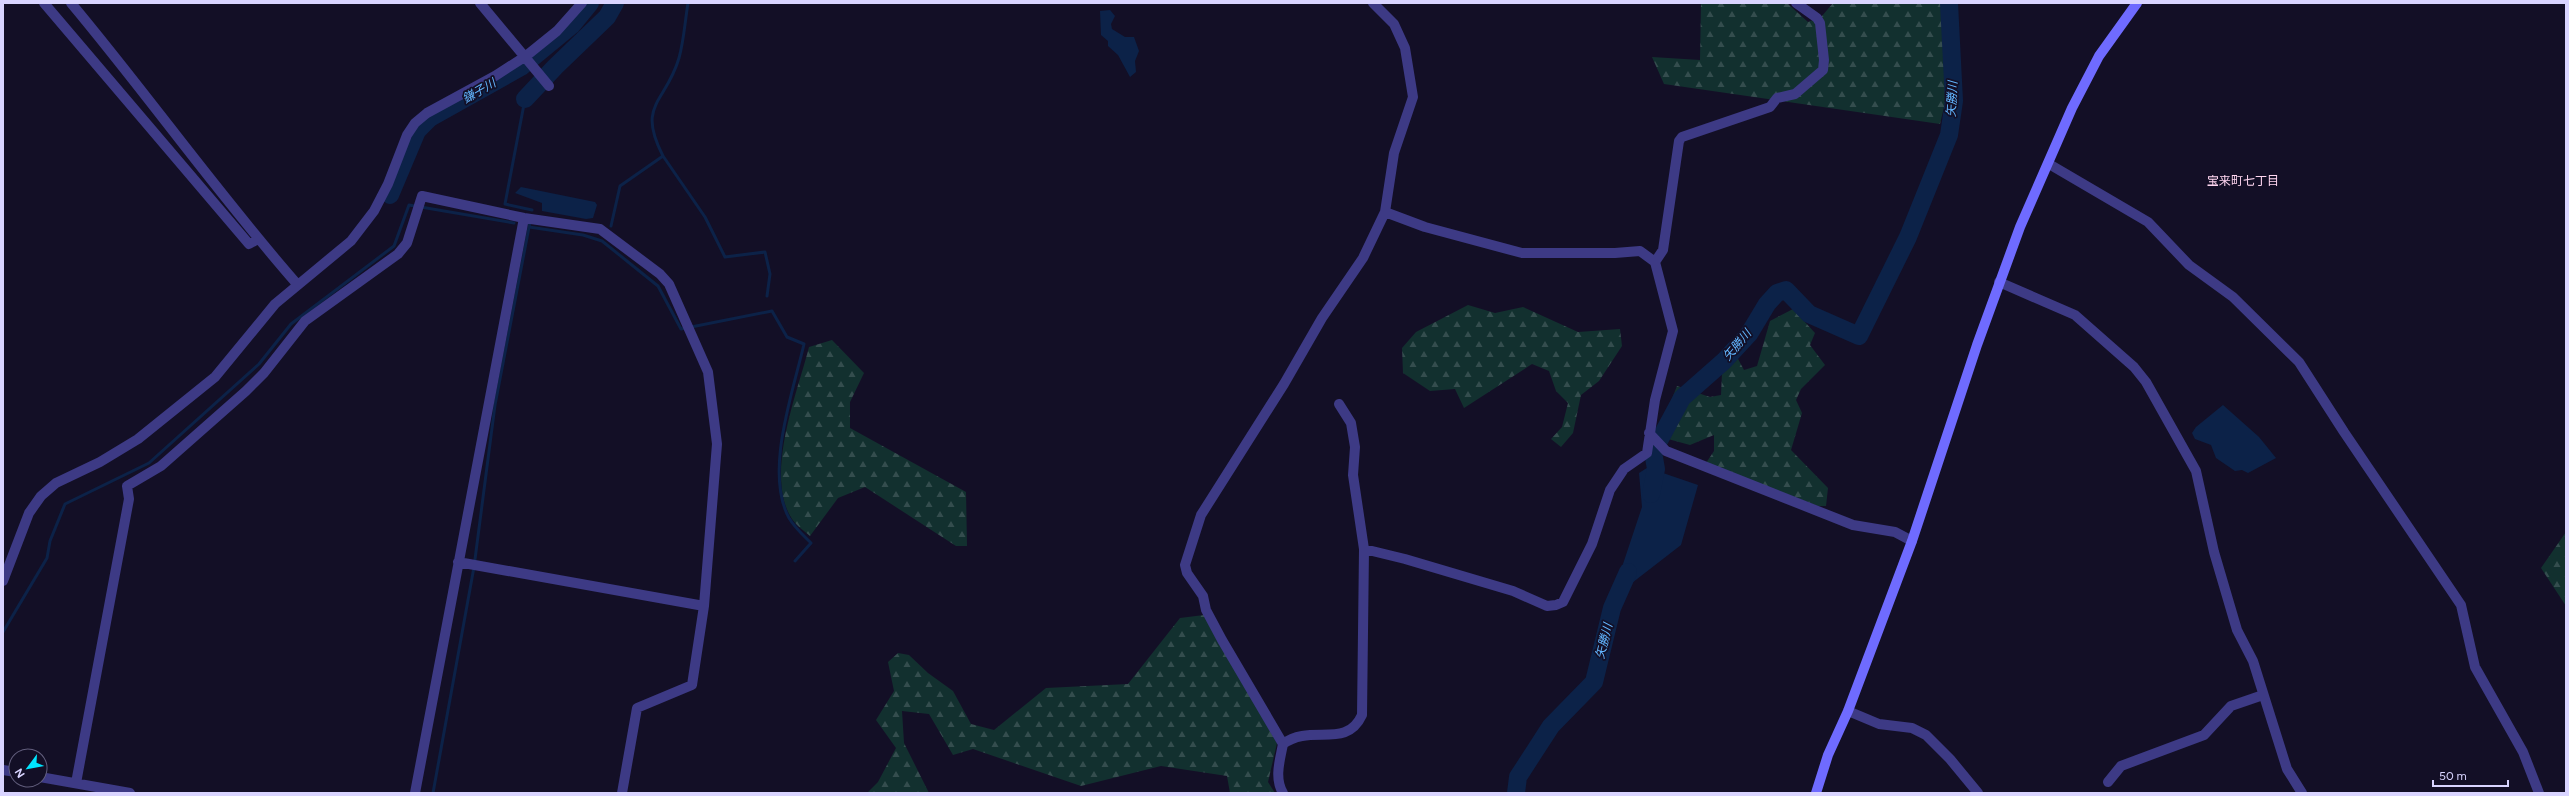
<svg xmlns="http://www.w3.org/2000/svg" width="2569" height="796" font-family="Figtree,'Noto Sans JP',sans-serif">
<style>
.forest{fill:url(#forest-firs)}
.water{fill:#0c2248}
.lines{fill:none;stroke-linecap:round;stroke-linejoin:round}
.stream{stroke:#0c2248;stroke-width:3}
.river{stroke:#0c2248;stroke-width:18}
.street{stroke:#3d3a85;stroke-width:10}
.secondary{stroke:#6f6bff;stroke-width:10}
.labels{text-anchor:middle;stroke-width:3.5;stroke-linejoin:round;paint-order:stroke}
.water-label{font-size:12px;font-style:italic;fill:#62b6ff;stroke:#130f26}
.neighbourhood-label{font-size:12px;fill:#ffd6f0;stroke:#130f26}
</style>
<defs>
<pattern id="forest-firs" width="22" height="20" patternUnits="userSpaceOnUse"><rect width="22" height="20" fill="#12302f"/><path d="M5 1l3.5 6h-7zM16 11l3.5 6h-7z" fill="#344d4e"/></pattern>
</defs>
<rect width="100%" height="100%" fill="#130f26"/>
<path class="forest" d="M1701,3h86l21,19 14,-6 11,-13h110l5,87 -8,34 -276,-40 -12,-27 48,3z
M1468,305l27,8 28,-6 55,25 42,-3 2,17 -23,35 -18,14 -8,38 -12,14 -10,-8 11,-12 6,-24 -12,-12 -7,-20 -17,-7 -68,44 -9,-19 -25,2 -27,-18 -1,-25 14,-16z
M1793,309l22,24 -5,12 15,20 -24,24 -5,11 6,13 -11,37 37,38 -2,18h-8l-112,-43 8,-12v-16l-24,10 -33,-9 20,-50 33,11 11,-2 1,-22 15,-16 7,13 13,-4 13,-45z
M832,340l32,33 -14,29v26l116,64 1,54h-11l-91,-59 -27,11 -28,38c-6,-5 -14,-11 -18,-17 -28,-43 5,-125 17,-172z
M2566,532v74l-25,-38z
M1204,615l73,128 -9,39 7,11h-45l-3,-17 -66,-10 -80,20 -108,-37 -20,6 -24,-41 -27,-3 2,32 25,50h-62l11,-11 18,-34 -20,-28 18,-29 -6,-29 10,-9 11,2 19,18 25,18 18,33 23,6 52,-42 82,-4 52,-66z"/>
<path class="water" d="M1110,10l5,6 -4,8 1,5 13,8h9l5,14 -4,10 1,11 -6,5 -12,-22 -10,-9v-5l-7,-6 -1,-24z
M521,187l74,15 2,3 -4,13 -7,1 -44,-8v-8l-27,-10z
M2223,405l36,32 17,21 -28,15 -6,-3 -7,1 -19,-13 -5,-13 -16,-6 -3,-6 4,-6z
M1650,466l13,7 35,12 -17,60 -62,48 -6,1 29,-87 -3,-34z"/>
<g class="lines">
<path class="stream" d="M525,99l-20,105 27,6
M663,156l42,61 20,40 40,-5 5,22 -3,22
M611,226l9,-40 43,-30c-27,-52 3,-53 16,-98 5,-18 6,-37 9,-55
M529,227l54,8 19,6 56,45 23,43 91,-18 15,26 17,7c-11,48 -40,128 -15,174 6,10 14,17 22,25l-16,18
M3,632l44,-74 3,-17 15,-37 84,-41 110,-99 32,-40 103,-78 15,-41 105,18
M433,793l41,-226 21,-162 35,-183"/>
<path class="river" d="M525,99l30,-32 52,-50 8,-14
M390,195l27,-64 13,-13 91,-51 51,-42 18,-22
M1651,494l5,-25 -3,-17 29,-54 42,-37 25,-27 18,-30 10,-11 9,-3 23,24 50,22 49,-99 41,-102 5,-34 -5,-98
M1516,793l2,-16 33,-51 43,-44 18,-74 16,-36"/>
<path class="street" d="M44,3l205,241 9,-5
M71,3c77,92 147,191 226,281
M480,3l69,83
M2049,164l99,58 41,43 44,32 66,65 45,70 117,173 14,62 48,85 16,41
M1655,262l8,-12 16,-109 3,-4 88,-30 7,-9 18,-4 28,-24 1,-10 -4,-37 -3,-5 -21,-15
M1999,282l76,33 59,52 12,15 50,89 18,81 23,78 16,31 34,108 15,24
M1649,433l17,18 187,74 42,7 17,9
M1364,549l41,10 108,32 34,15 9,-1 7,-3 29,-58 18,-54 14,-21 23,-16 8,-53 18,-69 -18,-69 -15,-11 -25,2h-93l-97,-26 -40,-15
M458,562l246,44
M3,581l26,-68 12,-17 15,-13 44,-21 38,-23 77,-62 60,-73 76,-63 23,-30 14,-27 19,-49 8,-12 12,-10 68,-37 31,-20 31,-25 25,-28
M1848,711l31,13 33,4 14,7 24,24 28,34
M1283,744l-61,-104 -16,-30 -3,-14 -16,-23 -2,-8 16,-50 83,-131 38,-66 41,-60 22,-46 9,-59 19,-56 -8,-49 -11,-24 -21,-21
M3,770l13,2
M40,777l90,16
M2108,782l13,-16 83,-31 27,-29 32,-11
M76,783l53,-284 -2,-13 34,-20 85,-75 18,-18 41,-52 93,-67 9,-11 15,-47 102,22 76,11 60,45 9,10 39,88 9,72 -13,162 -12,79 -55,23 -15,85
M415,793l109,-575
M1283,793c-9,-15 -3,-33 0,-49 28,-21 63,6 79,-29l2,-166 -11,-74 2,-28 -4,-24 -12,-19"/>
<path class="secondary" d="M1816,793l12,-38 20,-44 64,-170 65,-196 43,-118 52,-119 27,-52 38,-53"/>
</g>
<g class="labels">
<g class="water-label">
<text transform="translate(479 91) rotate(-30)" y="4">鎌子川</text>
<text transform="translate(1952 99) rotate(-87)" y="4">矢勝川</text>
<text transform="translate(1737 345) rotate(-50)" y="4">矢勝川</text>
<text transform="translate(1604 641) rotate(-76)" y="4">矢勝川</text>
</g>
<g class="neighbourhood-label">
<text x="2243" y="185">宝来町七丁目</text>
</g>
</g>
<rect width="2569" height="796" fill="none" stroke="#d9d4ff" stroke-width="8"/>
<g transform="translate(28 768) rotate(238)"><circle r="19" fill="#130f26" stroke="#625e7d"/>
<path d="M0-3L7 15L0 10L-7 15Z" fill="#00e5ff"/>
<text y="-6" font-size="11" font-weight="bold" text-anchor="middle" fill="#d9d4ff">N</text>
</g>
<path d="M2433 780v6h75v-6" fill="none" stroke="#d9d4ff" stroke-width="2"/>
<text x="2439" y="780" font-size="12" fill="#d9d4ff" stroke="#130f26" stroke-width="3" paint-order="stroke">50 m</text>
</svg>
